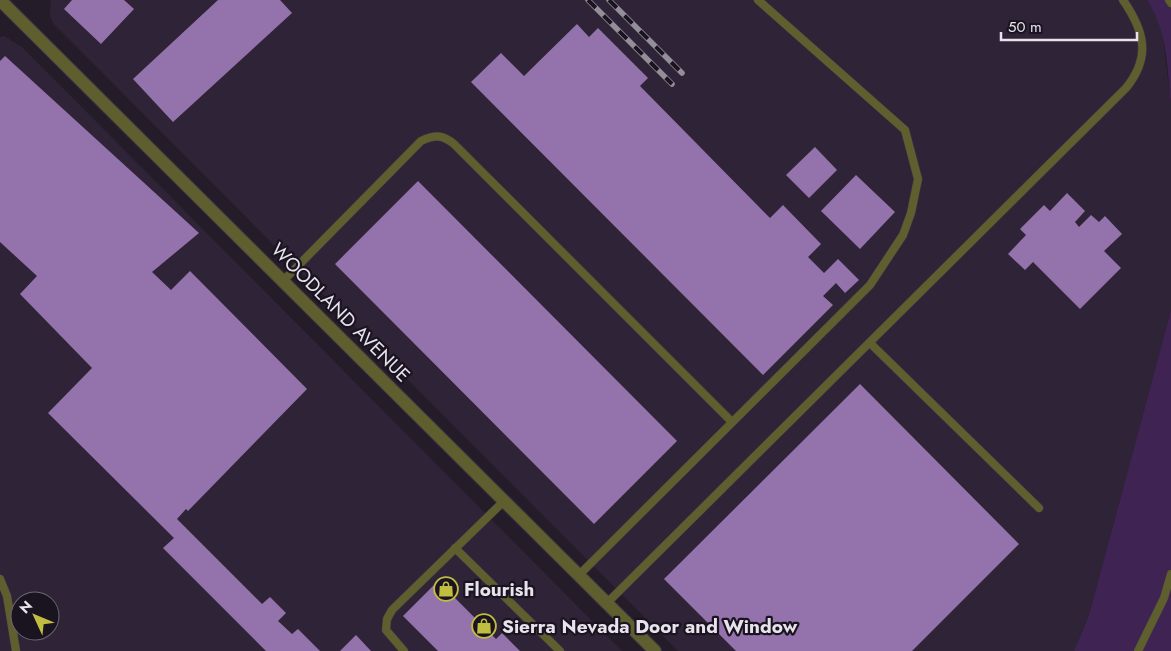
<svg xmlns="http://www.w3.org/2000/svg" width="1171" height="651" font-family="Jost,sans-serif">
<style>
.built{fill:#2f2437;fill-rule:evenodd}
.green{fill:#3f2352}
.building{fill:#9473ac}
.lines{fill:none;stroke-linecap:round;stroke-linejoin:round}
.service-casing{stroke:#3f3844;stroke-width:9}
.minor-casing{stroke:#3f3844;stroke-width:14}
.service{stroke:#5f5e2e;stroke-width:8}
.minor{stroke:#5f5e2e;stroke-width:12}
.rail-casing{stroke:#948e99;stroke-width:5.5}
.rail{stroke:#1a1320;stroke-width:4;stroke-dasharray:11;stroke-linecap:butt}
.labels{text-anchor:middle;stroke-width:4.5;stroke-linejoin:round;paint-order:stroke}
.street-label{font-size:19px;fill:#e7e2eb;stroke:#1a1320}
.poi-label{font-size:19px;font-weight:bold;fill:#e7e2eb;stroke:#1a1320;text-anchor:start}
</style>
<rect width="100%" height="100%" fill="#241c29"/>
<path class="built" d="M51,0h1096l10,16 6,21 8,68v205l-82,305 -15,36h-396l-625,-628 -3,-7z
M4,36l18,11 600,604h-622v-614zM20,601h30v30h-30z"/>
<path class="green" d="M1147,0h24v105c-4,-37 -3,-73 -24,-105z
M1171,310v341h-97l15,-36z"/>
<path class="building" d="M72,0h52l10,9 -33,35 -37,-35z
M218,0h62l12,13 -119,109 -40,-43z
M577,24l12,13 9,-9 50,50 -8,8 130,132 13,-13 38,39 -13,13 16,16 14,-14 21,21 -14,13 -9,-10 -13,13 10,9 -70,70 -292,-293 30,-29 23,23z
M5,56l194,177 -47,39 19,18 19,-19 117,118 -119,122 -2,-2 -9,10 85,85 8,-7 16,16 -8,8 14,13 6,-5 22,22h-54l-103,-103 11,-10 -126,-125 44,-45 -72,-74 17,-18 -37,-34v-181z
M815,147l22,23 -28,28 -23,-23z
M856,175l39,37 -35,37 -39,-38z
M418,181l259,260 -83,83 -259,-260z
M1067,193l18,18 -10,11 4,5 12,-12 8,7 6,-6 17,18 -18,17 17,17 -41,41 -47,-47 -8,8 -17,-16 18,-19 -6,-6 24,-24 6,6z
M860,384l159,160 -107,107h-176l-72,-72z
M438,581l58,58 6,-6 18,18h-82l-35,-35z
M356,635l15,16h-31z"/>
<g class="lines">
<g class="service-casing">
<path id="service" d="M1169,0l2,3
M283,281l138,-140c14,-7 22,-6 33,3l278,278
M870,343l169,165
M455,548l105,103
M579,575l291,-290 33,-50 8,-22 7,-34 -13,-49 -147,-130
M0,579l7,17 9,55
M607,603l519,-515c25,-31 19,-56 -3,-88
M404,651l-18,-21 1,-11 5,-9 113,-110
M1138,651l26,-53 7,-24"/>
</g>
<g class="minor-casing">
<path id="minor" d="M0,0l655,651"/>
</g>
<use href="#service" class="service"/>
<use href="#minor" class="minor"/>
<g class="rail-casing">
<path id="rail" d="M588,0l84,84
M609,0l73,73"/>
</g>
<use href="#rail" class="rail"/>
</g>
<defs>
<g id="shop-ring" transform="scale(1.25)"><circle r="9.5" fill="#1a1320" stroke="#c1bd40" stroke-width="1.5"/><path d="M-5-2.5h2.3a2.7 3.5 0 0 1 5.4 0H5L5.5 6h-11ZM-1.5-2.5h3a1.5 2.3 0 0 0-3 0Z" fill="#c1bd40"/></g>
</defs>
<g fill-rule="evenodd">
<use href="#shop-ring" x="446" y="589"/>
<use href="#shop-ring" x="484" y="626"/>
</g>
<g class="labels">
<g class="street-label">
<text transform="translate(341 312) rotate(45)" y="7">WOODLAND AVENUE</text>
</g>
<g class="poi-label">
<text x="464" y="596">Flourish</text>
<text x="502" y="633">Sierra Nevada Door and Window</text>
</g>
</g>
<g transform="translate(35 616) rotate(314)"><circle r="24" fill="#1a1320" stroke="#6c6671"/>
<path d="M0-4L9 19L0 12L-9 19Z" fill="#c1bd40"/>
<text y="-8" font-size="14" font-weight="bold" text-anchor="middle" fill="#e7e2eb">N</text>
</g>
<path d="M1001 32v8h136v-8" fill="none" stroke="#e7e2eb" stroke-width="2.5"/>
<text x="1008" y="32" font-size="15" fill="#e7e2eb" stroke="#1a1320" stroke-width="4" paint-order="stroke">50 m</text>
</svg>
